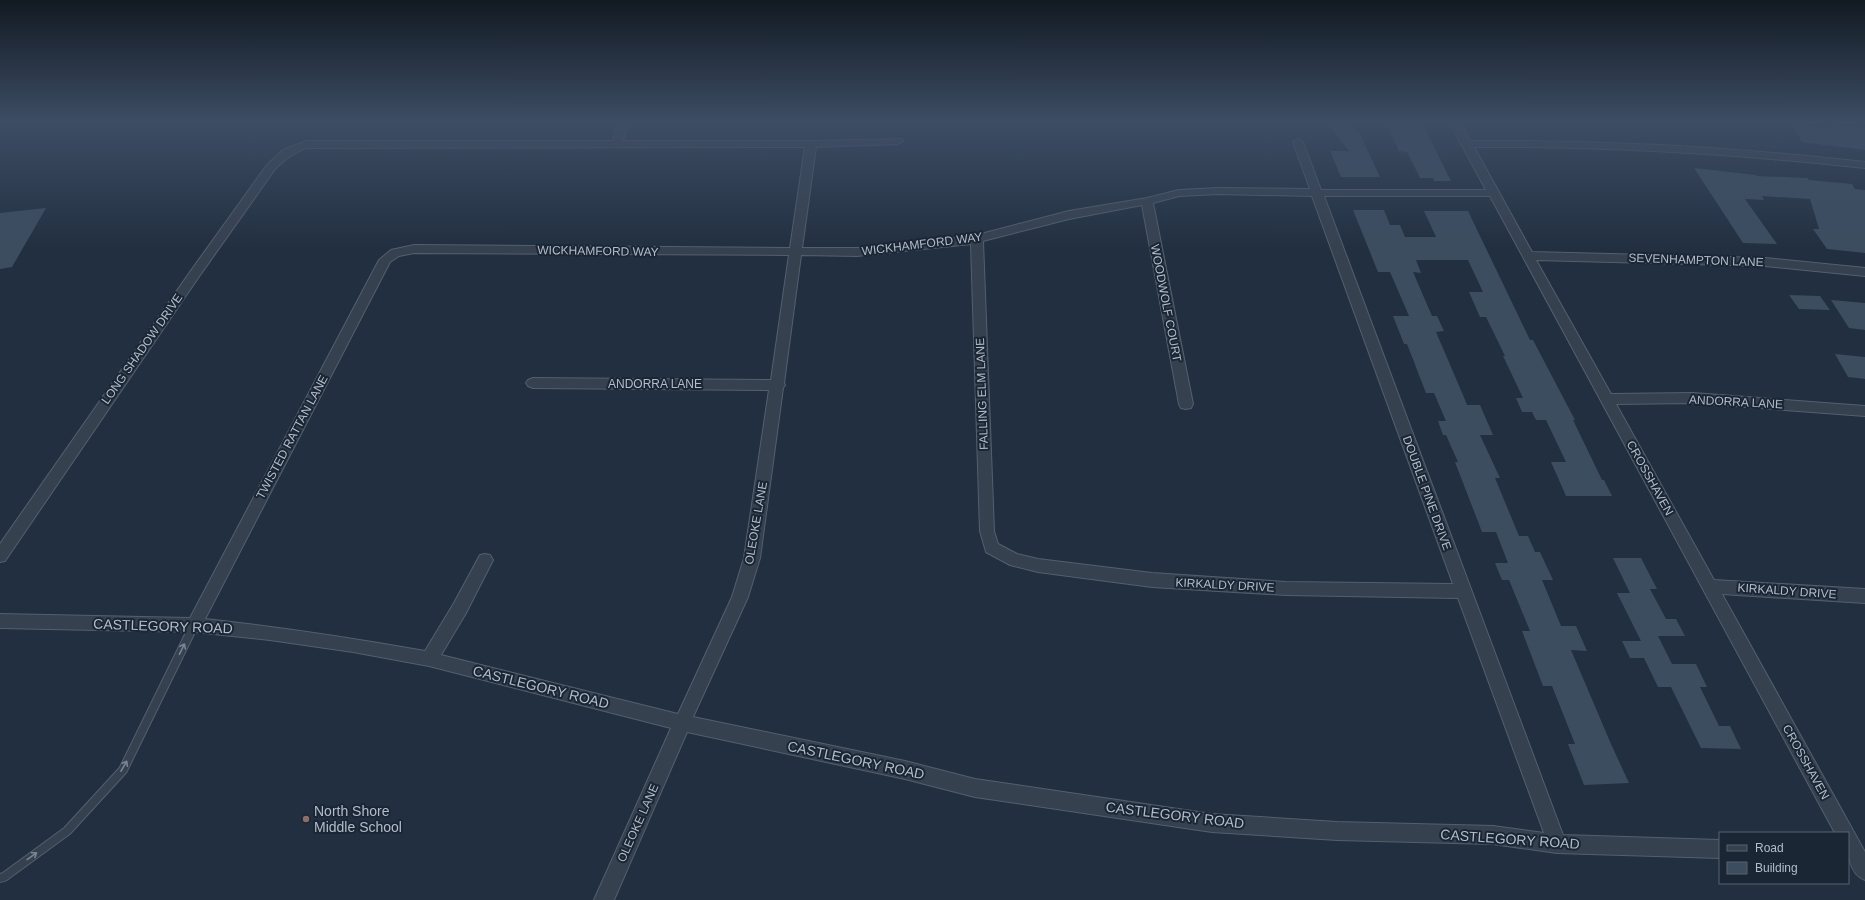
<svg xmlns="http://www.w3.org/2000/svg" width="1865" height="900" font-family="Arial,sans-serif">
<style>
.building{fill:#3d4d60}
.lines{fill:none;stroke-linecap:round;stroke-linejoin:round}
.service-casing{stroke:#545f6e;stroke-width:10}
.minor-casing{stroke:#545f6e;stroke-width:2}
.service{stroke:#364150;stroke-width:8}
.minor{fill:#364150;fill-rule:evenodd}
.oneway{stroke:#7a8594}
.education-dot{fill:#8d6e63;stroke:#1b2635;stroke-width:1.5}
.labels{text-anchor:middle;stroke-width:4;stroke-linejoin:round;paint-order:stroke}
.street-label{font-size:12px;fill:#b2bccb;stroke:#1b2635}
.near-street-label{font-size:14px;fill:#b2bccb;stroke:#1b2635}
.near-poi-label{font-size:14px;fill:#b2bccb;stroke:#1b2635;text-anchor:start}
</style>
<rect width="100%" height="100%" fill="#212f40"/>
<path class="building" d="M1327,123h24l10,13 19,41h-39l-11,-26h19z
M1389,123h33l29,58h-17l-1,-3h-13l-13,-26 -8,-1 -11,-24h3z
M1792,125l40,4 -3,-4 36,3v22l-63,-8z
M1694,168l62,7 1,1 50,2 2,2 43,4 3,5 10,1v63l-38,-4 -14,-20h6l-9,-30 -48,-3 2,4 -19,-1 32,45 -34,-1z
M46,208l-34,59 -12,2v-56z
M1353,210h31l6,15h10l5,12h31l-12,-26h44l62,129h3l42,80h-2l29,60h2l8,16h-46l-15,-34h15l-20,-42h-10l-4,-8h-10l-6,-14h7l-20,-42h2l-19,-39h-6l-11,-25h14l-15,-32h-52l5,13 -8,-1 19,44h5l7,15 -8,1 27,63 4,10h13l13,30h-13l20,43h-5l24,58h9l7,16h5l13,28h-11l19,46h15l11,25 -16,-1 40,94 18,39 -45,2 -16,-41h7l-23,-58h-9l-21,-55h8l-21,-51h-7l-7,-17h13l-12,-31h-14l-27,-70h3l-12,-27h-3l-5,-14h8l-12,-28h-8l-19,-49h-3l-11,-28h16l-19,-44h-12z
M1789,295l31,1 10,14 -31,-1z
M1831,300l34,3v27l-16,-2z
M1835,354l30,3v22l-17,-2z
M1613,558h28l16,31h-7l16,30h10l9,17h-27l14,28h24l11,23h-7l19,39h11l11,23 -40,-1 -30,-61h-13l-14,-29h-14l-8,-17h19l-24,-48h13z"/>
<g class="lines">
<g class="service-casing">
<path id="service" d="M0,878l4,-1 63,-46 56,-61 71,-145"/>
</g>
<g class="minor-casing">
<path id="minor" d="M618,123h10l-5,18h188l91,-2 1,2 -5,3 -82,3 -14,101h55l68,-6 52,-7 92,-24 78,-13 32,-8 39,-2 92,1 -17,-47 5,-3 5,3 18,48h165l-36,-67h10l10,18c132,-1 264,6 395,21v6c-130,-14 -260,-22 -391,-21l58,105 233,6 100,10v8l-100,-10 -229,-6 75,134 82,-1 172,13v10l-172,-13 -77,1 98,176 151,9v14l-143,-9 143,258v28c-18,-7 -17,-30 -17,-47h-13l-345,-637h-166l239,639 157,5v18l-163,-5 -64,-9 -156,-4 -125,-8 -237,-35 -70,-18 -218,-47 -73,168h-20l77,-172 -242,-62 -76,-14 -83,-12 -76,-8 -194,-4v-14l190,4 189,-358 12,-10 23,-5 376,3 15,-101 -500,1 -18,10 -12,11 -77,109 -193,283 -5,1v-18l190,-272 77,-107 16,-15 23,-9h307zM1218,194l94,2 141,388 -167,-2 -134,-9 -114,-14 -21,-5 -19,-10 -4,-13 -11,-290 86,-22 73,-14 37,199 2,4 5,1 5,-1 2,-4 -40,-201 26,-7zM971,244l9,287 6,21 24,13 28,7 114,15 134,8 172,3 86,235 -51,-7 -156,-4 -125,-8 -237,-35 -70,-18 -212,-44 55,-120 12,-39 23,-170 2,-3 -1,-2 17,-128 56,1zM414,253l375,2 -18,125 -238,-2 -5,2 -2,3 2,3 5,2 236,2 -25,168 -12,39 -54,117 -237,-59 25,-42 27,-53 -3,-5 -5,-1 -5,1 -26,48 -29,48c-73,-13 -146,-24 -220,-32l185,-357 9,-6z"/>
</g>
<use href="#service" class="service"/>
<use href="#minor" class="minor"/>
</g>
<defs><path id="oneway-shaft" d="M-6 0H5M1.5-3L5.5 0L1.5 3" fill="none" stroke-width="1.6" stroke-linecap="round" stroke-linejoin="round"/></defs>
<g class="oneway">
<use href="#oneway-shaft" transform="translate(182 649) rotate(-64)"/>
<use href="#oneway-shaft" transform="translate(124 766) rotate(-60)"/>
<use href="#oneway-shaft" transform="translate(32 856) rotate(-36)"/>
</g>
<linearGradient id="sky" x2="0" y2="1"><stop stop-color="#121a23"/><stop offset="0.49" stop-color="#3d4d64"/><stop offset="1" stop-color="#3d4d64" stop-opacity="0"/></linearGradient>
<rect width="1865" height="249" fill="url(#sky)"/>
<circle class="education-dot" cx="306" cy="819" r="4"/>
<g class="labels">
<g class="street-label">
<text transform="translate(922 244) rotate(-7)" y="4">WICKHAMFORD WAY</text>
<text transform="translate(598 251) rotate(1)" y="4">WICKHAMFORD WAY</text>
<text transform="translate(1696 260) rotate(2)" y="4">SEVENHAMPTON LANE</text>
<text transform="translate(1166 303) rotate(79)" y="4">WOODWOLF COURT</text>
<text transform="translate(142 349) rotate(-55)" y="4">LONG SHADOW DRIVE</text>
<text x="655" y="388">ANDORRA LANE</text>
<text transform="translate(982 394) rotate(-92)" y="4">FALLING ELM LANE</text>
<text transform="translate(1736 402) rotate(3)" y="4">ANDORRA LANE</text>
<text transform="translate(292 437) rotate(-62)" y="4">TWISTED RATTAN LANE</text>
<text transform="translate(1650 478) rotate(61)" y="4">CROSSHAVEN</text>
<text transform="translate(1427 493) rotate(70)" y="4">DOUBLE PINE DRIVE</text>
<text transform="translate(756 523) rotate(-80)" y="4">OLEOKE LANE</text>
<text transform="translate(1225 585) rotate(3)" y="4">KIRKALDY DRIVE</text>
<text transform="translate(1787 591) rotate(4)" y="4">KIRKALDY DRIVE</text>
<text transform="translate(1806 762) rotate(61)" y="4">CROSSHAVEN</text>
<text transform="translate(638 823) rotate(-66)" y="4">OLEOKE LANE</text>
</g>
<g class="near-street-label">
<text transform="translate(163 626) rotate(2)" y="5">CASTLEGORY ROAD</text>
<text transform="translate(541 687) rotate(14)" y="5">CASTLEGORY ROAD</text>
<text transform="translate(856 760) rotate(12)" y="5">CASTLEGORY ROAD</text>
<text transform="translate(1175 815) rotate(7)" y="5">CASTLEGORY ROAD</text>
<text transform="translate(1510 839) rotate(4)" y="5">CASTLEGORY ROAD</text>
</g>
<g class="near-poi-label">
<text x="314" y="816">North Shore<tspan x="314" dy="16">Middle School</tspan></text>
</g>
</g>
<rect x="1719" y="832" width="130" height="52" fill="#1b2635" stroke="#576271"/>
<rect x="1727" y="845" width="20" height="6" fill="#364150" stroke="#576271"/>
<text x="1755" y="852" font-size="12" fill="#b2bccb">Road</text>
<rect x="1727" y="862" width="20" height="12" fill="#3d4d60" stroke="#576271"/>
<text x="1755" y="872" font-size="12" fill="#b2bccb">Building</text>
</svg>
